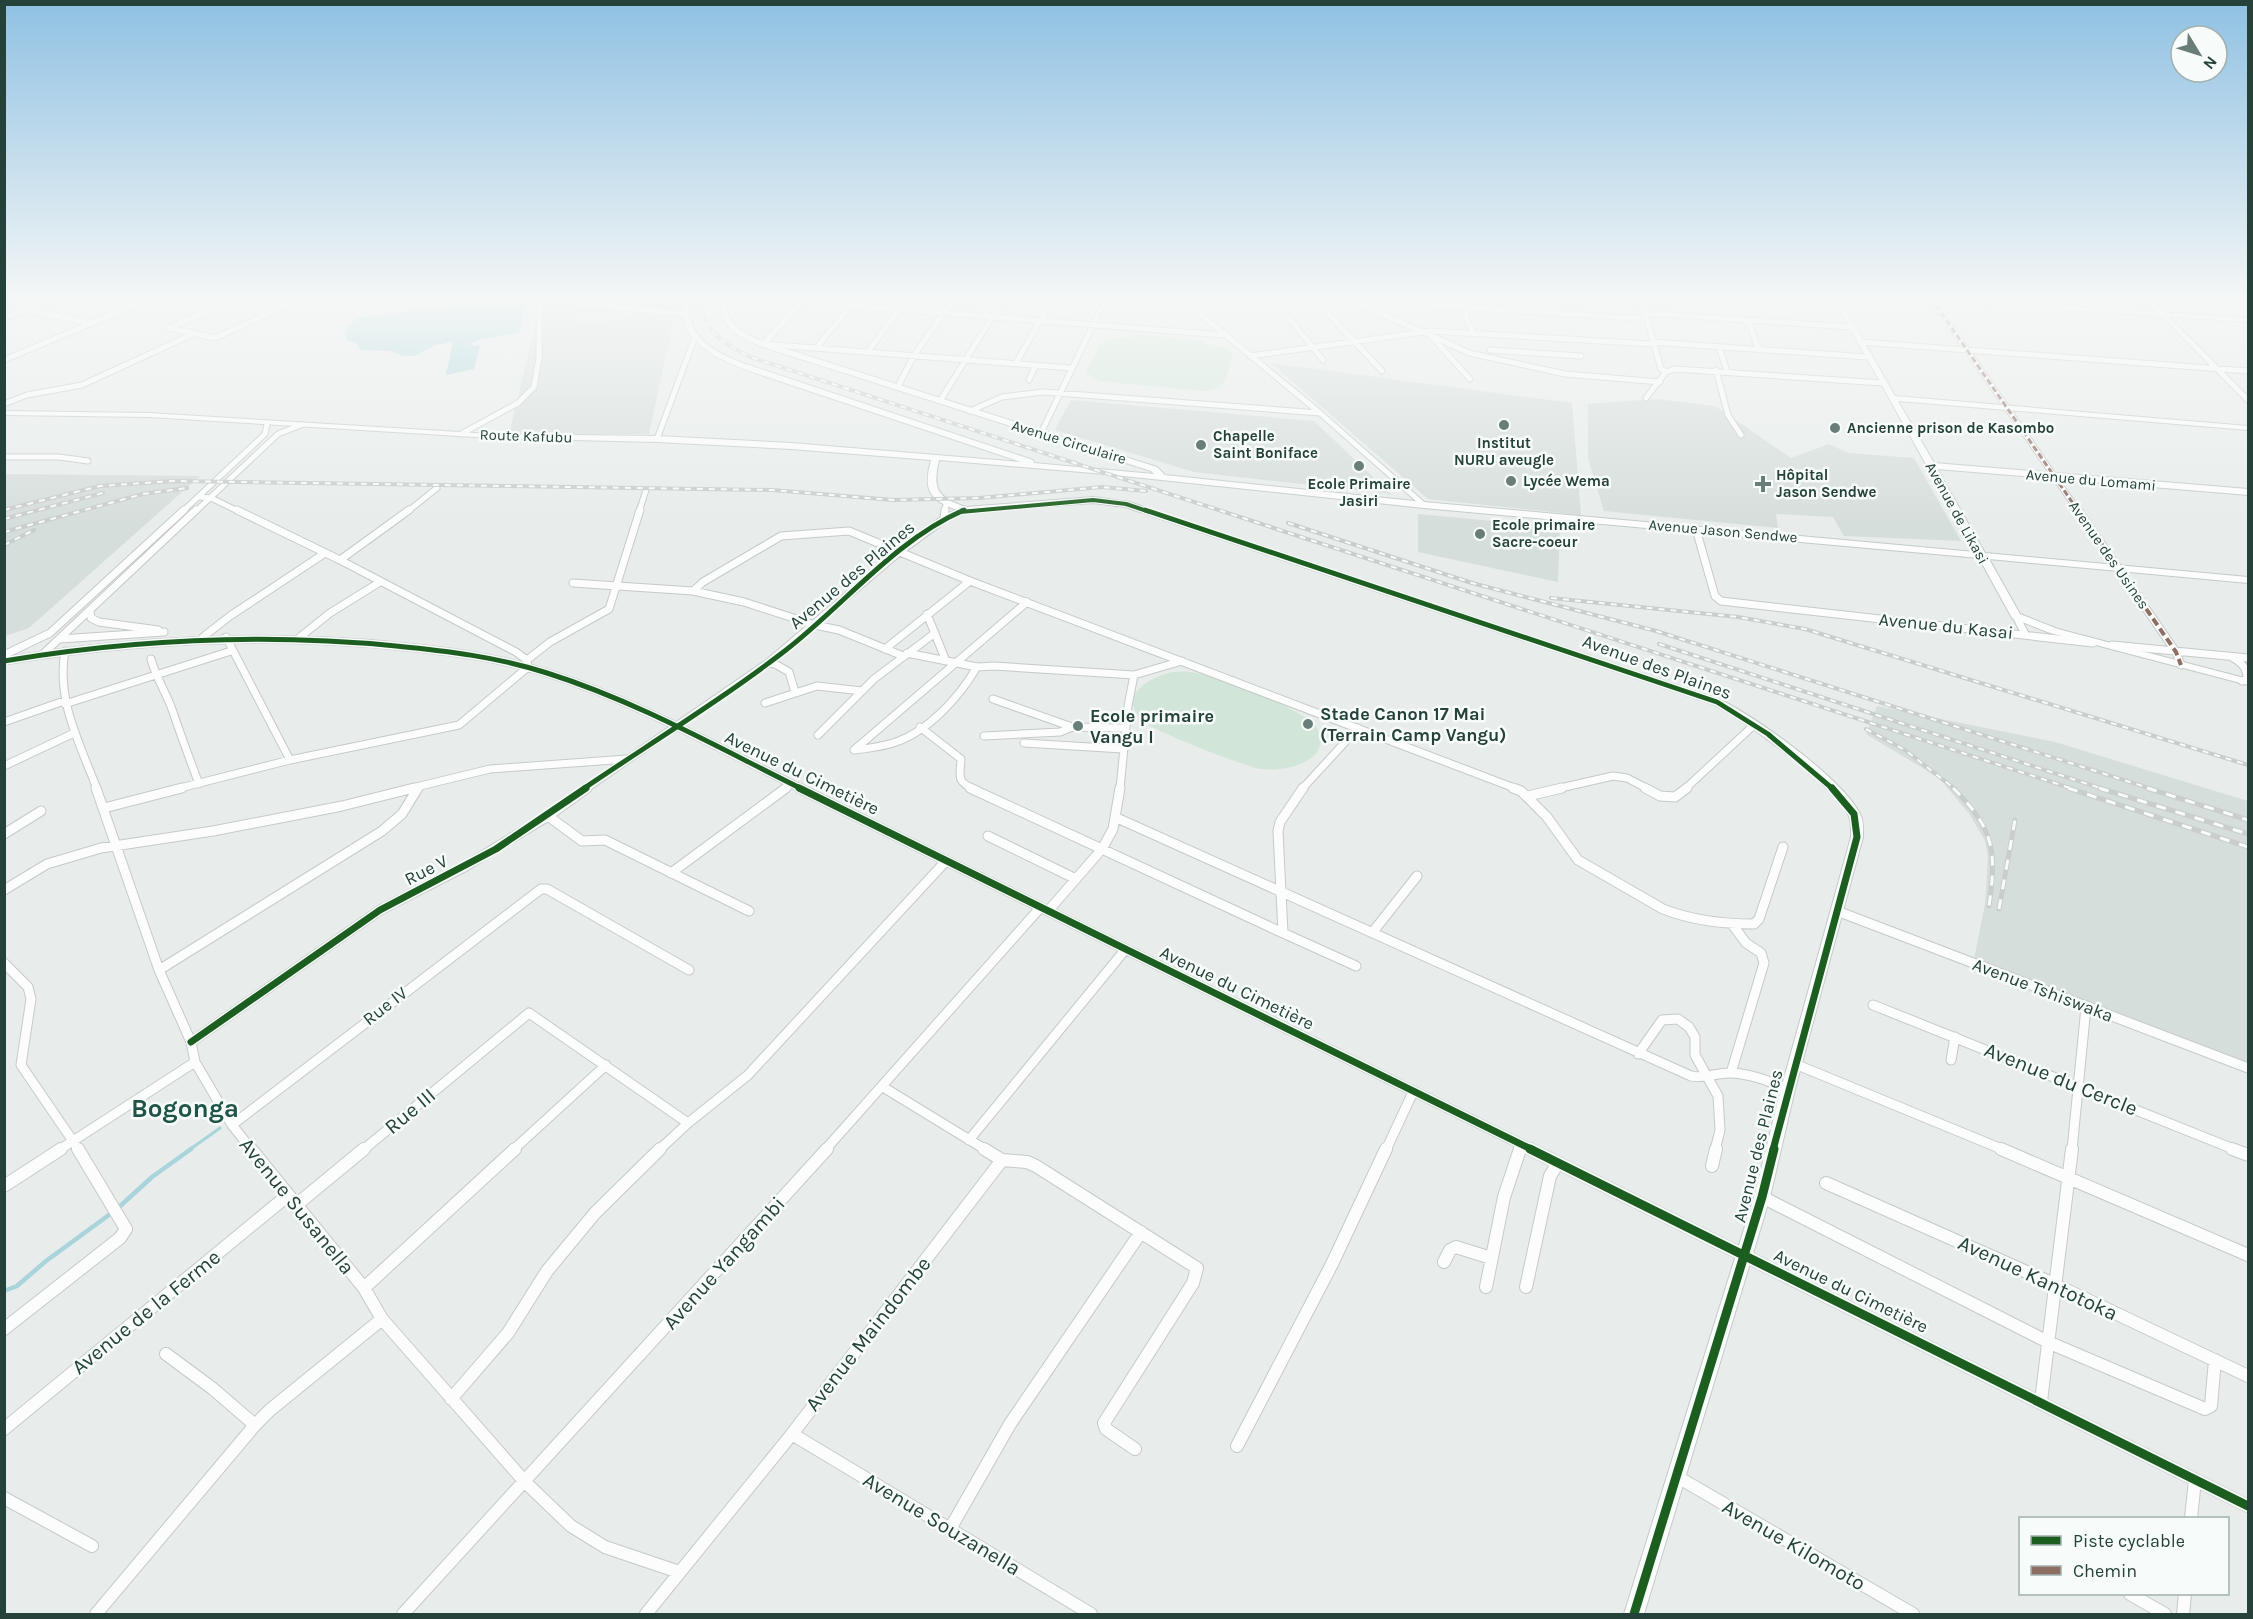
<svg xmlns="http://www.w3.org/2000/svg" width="2253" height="1619" font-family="Karla,sans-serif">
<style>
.built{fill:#d6dedb}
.green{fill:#d1e6d8}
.water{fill:#a9d4db}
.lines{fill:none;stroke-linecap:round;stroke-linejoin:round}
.stream-far1{stroke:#a9d4db;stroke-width:3}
.stream{stroke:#a9d4db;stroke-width:4.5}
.street-far3-casing{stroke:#c5cac8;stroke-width:7}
.street-far2-casing{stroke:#c5cac8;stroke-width:9}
.street-far1-casing{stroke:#c5cac8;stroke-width:11}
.street-casing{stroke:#c5cac8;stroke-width:14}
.secondary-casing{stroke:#c3cbc8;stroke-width:2}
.street-far3{stroke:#fcfcfc;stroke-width:5}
.street-far2{stroke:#fcfcfc;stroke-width:7}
.street-far1{stroke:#fcfcfc;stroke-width:9}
.street{stroke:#fcfcfc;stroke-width:12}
.secondary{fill:#fcfcfc;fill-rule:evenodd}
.rail-far1-casing{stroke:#c9cdcc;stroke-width:4}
.rail-casing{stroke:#c9cdcc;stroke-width:5}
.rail-far1{stroke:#f7fbf9;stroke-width:2;stroke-dasharray:6;stroke-linecap:butt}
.rail{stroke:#f7fbf9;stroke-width:3;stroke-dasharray:10;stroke-linecap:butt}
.quiet-far1{stroke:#8d6e63;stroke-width:3;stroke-dasharray:6 3;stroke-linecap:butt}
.quiet{stroke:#8d6e63;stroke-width:4;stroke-dasharray:8 4;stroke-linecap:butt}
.cycleway-far3-casing{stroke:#f7fbf9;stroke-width:6}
.cycleway-far2-casing{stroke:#f7fbf9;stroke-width:8}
.cycleway-far1-casing{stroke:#f7fbf9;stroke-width:10}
.cycleway-casing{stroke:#f7fbf9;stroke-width:13}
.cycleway-far3{stroke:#1b5e20;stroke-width:4}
.cycleway-far2{stroke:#1b5e20;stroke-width:5}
.cycleway-far1{stroke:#1b5e20;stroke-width:7}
.cycleway{stroke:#1b5e20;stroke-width:9}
.poi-dot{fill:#697e78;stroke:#f7fbf9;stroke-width:2}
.labels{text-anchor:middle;stroke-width:5;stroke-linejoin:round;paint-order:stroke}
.far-poi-label{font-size:15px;font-weight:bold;fill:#24423a;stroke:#f7fbf9;text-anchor:start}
.far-street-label{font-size:15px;fill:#24423a;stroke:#f7fbf9}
.street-label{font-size:18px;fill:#24423a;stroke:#f7fbf9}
.poi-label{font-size:18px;font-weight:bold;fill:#24423a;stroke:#f7fbf9;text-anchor:start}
.near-street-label{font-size:21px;fill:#24423a;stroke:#f7fbf9}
.near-quarter-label{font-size:26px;font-weight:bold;fill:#1f5548;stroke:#f7fbf9}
</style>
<rect width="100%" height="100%" fill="#e8edeb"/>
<path class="built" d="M519,298h154l1,20 -25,116h-140l32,-132z
M1271,363l301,40 9,112 -153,-16z
M1657,399l58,7 76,52 38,-14 19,9 66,5 47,83 -117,-5 -11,-19 -57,-3 2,14 -174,-17 -16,-53v-54z
M1071,400l243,21 77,73 -197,-22 -139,-42z
M5,474l195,2 -171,152 -24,8z
M1418,514l142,13 -2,55 -140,-30z
M1877,706l178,36 193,59v263l-274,-105 11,-55 3,-47 -3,-16 -15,-26 -31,-37 -73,-44z"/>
<path class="green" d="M617,310l23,3c-20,7 -44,11 -65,8v-6z
M1132,334l74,7 -1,3 20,3 8,7c-6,20 -5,35 -29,37l-105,-10 -13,-9 15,-29 13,-5h17z
M1172,672c6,0 12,-1 18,0 23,2 117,38 127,56 19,35 -39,46 -61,40 -21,-6 -100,-35 -114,-48 -26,-25 9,-43 30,-48z"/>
<path class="water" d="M502,298l18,2 6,5 -7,28 -37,6 -11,4v2l9,1 -6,23 -28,6 7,-33 -18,3 -21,11h-11l-12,-5 -31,-1 -3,-6 -10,-4 -2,-7 4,-8 8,-7z"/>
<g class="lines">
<path class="stream-far1" d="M189,1150l31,-22"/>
<path class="stream" d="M118,1208l34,-31 39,-28
M4,1291l13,-5 29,-25 67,-49"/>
<g class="street-far3-casing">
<path id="street-far3" d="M23,298l23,4
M235,298l-66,30 46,10 87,-40
M754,298l469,37
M1181,298l139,115 104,92
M1221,298l44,4
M1320,298l4,11 58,62
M1345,298l85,37 40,44
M1394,298l38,7 215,14
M1638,298l7,15 16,56 5,3
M1931,298l148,214
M2147,298l101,102
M1184,300l15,-2
M1466,307l1,13 6,12
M27,310l64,13
M1645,313l205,14
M4,318l52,-20
M1289,318l34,42
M1748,321l11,29
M1430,335l39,18 96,21 95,8
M1652,342l216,15
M1860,342l388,29
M763,344l308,24
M817,347l40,-49
M1719,347l8,24
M869,350l39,-52
M1490,350l91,6
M1250,356l181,-25 221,13
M4,360l147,-62
M1016,363l37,-65
M1716,370l12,45 13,20
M1029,380l7,-15
M898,386l17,-32 39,-56
M1646,398l20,-26 9,-3 207,14
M940,401l64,-103
M4,404l23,-9 55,-10 111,-51
M970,411l32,-14 41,-5 277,21
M1041,433l65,-135
M461,434l57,-31 16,-16 5,-29v-55l11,-3 133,14
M657,439l38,-102
M4,457h55l29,4
M200,497l11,1 29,14
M182,512l83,-78 2,-10
M195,512l83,-78 23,-9
M407,512l30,-24
M639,512l7,-22
M945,512l1,-8
M960,512l5,-2"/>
</g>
<g class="street-far2-casing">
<path id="street-far2" d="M2078,510l98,142 5,13
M944,519l1,-9
M1696,529l19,67 6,5 372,42
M340,560l69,-50
M573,583l120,8 51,11 71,23 24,5 64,26
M693,591l10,-9 78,-46 68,-5 121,50 547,208
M90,611l1,7 8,4 59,8
M927,614l19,47
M2016,616l9,18
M203,637l27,-21 95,-63
M226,637l64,123
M300,637l30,-24 50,-31
M60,639l104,-7
M2112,645l136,13
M885,649l85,-68
M65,651c-9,49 15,93 32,138
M44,653l152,-143
M907,653l70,14 17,-1 140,9 48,-14
M4,655l46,-22 134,-123
M2233,658c9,5 14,10 14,21l-5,2
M151,659c5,19 16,35 22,53 8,24 17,48 26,72
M527,660l23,-18 59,-33 31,-99
M4,661c131,-22 260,-28 392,-15 51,5 102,11 151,27 89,28 172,75 255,116
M768,663l7,1 14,8 6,20
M993,699l79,28 54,1
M765,703l52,-17 45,5
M65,704l166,-53
M4,722l60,-21
M920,727l41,32c-1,18 -5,22 13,30
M818,735l56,-56 61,-46
M984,736l76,-4 12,-5
M1024,743l99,6
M854,750l173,-148
M855,750c14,-2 28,-3 41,-8 33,-11 64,-46 81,-75
M4,766l70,-33
M176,789l114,-29 169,-35 69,-58 -1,-7 -11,-8 -176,-92 -103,-50
M408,789l82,-20 137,-10
M417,789l2,-2
M585,789l183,-126 131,-111 45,-33 20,-9
M784,789l7,-5
M1120,789l8,-83 6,-31
M1302,789l56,-61
M1556,789l57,-13 14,2 21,11
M1685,789l69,-64"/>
</g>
<g class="street-far1-casing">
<path id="street-far1" d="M96,788l63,182 32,72 4,20 37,63 20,25
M799,788l734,362
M970,788l313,145
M1303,788l-23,34 -2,9 5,102 73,33
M1513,788l8,3 26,26 31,43 85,49c28,11 61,15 91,15l5,-5 24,-72
M1645,788l15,8 15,1 12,-9
M1528,796l34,-8
M104,808l78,-20
M548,816l34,25 23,-1 144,71
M1117,818l574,258c13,3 25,-3 38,-3 20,0 40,8 59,16
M4,834l37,-23
M988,836l88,43
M671,873l115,-85
M4,890l43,-26 54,-16 112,-17 129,-25 72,-18
M1048,911l54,-62 11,-20 7,-41
M1837,911l411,157
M1372,933l45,-57
M4,963l24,24 3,12 -10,66 58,85
M159,970l223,-139 20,-17 16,-26
M1873,1005l363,145
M191,1042l189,-132 84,-43 84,-51 39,-28
M1638,1054l24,-34 16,-1 11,8 6,10v18l23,41 2,34 -5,20
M1951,1060l4,-23
M1795,1064l209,86
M1731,1073l33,-110 -3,-10 -15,-10 -14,-19
M883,1087l103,63
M232,1125l309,-236h6l142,81
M969,1140l156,-190
M59,1150l136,-88
M363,1150l166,-137 159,110
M513,1150l93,-85
M659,1150l29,-27 60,-48 198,-214
M825,1150l215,-242
M1386,1150l27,-58
M1519,1150l2,-5
M2072,1150l14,-143"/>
</g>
<g class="street-casing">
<path id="street" d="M251,1149l113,139 18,31 143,163 46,44 34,21 74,25
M984,1149l18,11
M1530,1149l718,357
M2001,1149l247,106
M2232,1149l16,6
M1002,1160l25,2 9,4 161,102 -4,15 -89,140 2,6 29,20
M1712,1166l4,-17
M1826,1183l230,102 192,91
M4,1186l57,-37
M1762,1197l288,146 155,66 6,-3 4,-46
M295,1206l69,-57
M1444,1262l6,-12 6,-3 35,11
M1486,1287l18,-90 16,-48
M1526,1287l24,-111 8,-13
M364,1288l151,-139
M4,1329l116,-91 6,-9 -48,-80
M166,1354l46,34 43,37
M451,1399l57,-66 39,-62 48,-58 65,-64
M2041,1401l31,-252
M4,1429l283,-233
M792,1434l299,180
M1237,1446l95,-182 54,-115
M1676,1476l237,138
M4,1498l88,48
M2191,1518l4,-38
M950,1529l60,-105 131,-192
M2130,1594l35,20
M96,1614l159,-189 15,-15 112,-91
M403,1614l424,-465
M646,1614l146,-180 210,-274
M2183,1614l2,-20"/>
</g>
<g class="secondary-casing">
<path id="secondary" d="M682,298h6c-2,48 38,59 76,72l269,90 1,3 120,11 -3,-3 -391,-125c-24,-11 -40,-18 -40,-48h6c1,27 13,33 36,43l40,-43h7l-41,45 389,124 8,8 259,27 551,50 -142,-254h6l56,98 353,30v4l-350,-29 36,62 314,26v6l-311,-26 48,84 263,24v6l-259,-24 31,55 38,15 190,50v6l-198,-52 -38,-15 -33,-60 -555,-50 -319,-34 -166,-14c-7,30 -1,38 27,47l127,-10 36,5 592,198c36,18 122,79 139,114 4,7 3,15 3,23l-68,252 -25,108 -126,417h-20l130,-417 27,-108 70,-252c0,-7 1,-16 -3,-23 -19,-33 -100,-91 -135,-110l-588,-197 -32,-4 -131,9c-31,-11 -40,-19 -31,-52l-140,-11 -134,-7 -165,-4 -343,-21 -145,-2v-4l145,2 343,21 165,2 134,7 230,19 -263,-88c-38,-14 -80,-28 -76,-76z
M1915,298h33l300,20v4l-330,-22z"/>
</g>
<use href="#street-far3" class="street-far3"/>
<use href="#street-far2" class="street-far2"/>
<use href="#street-far1" class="street-far1"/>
<use href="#street" class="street"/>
<use href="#secondary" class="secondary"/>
<g class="rail-far1-casing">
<path id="rail-far1" d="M701,298c-1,32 23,46 49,59l1323,432
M4,510l96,-24 73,-5 599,9 121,10 86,-2 123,-11 44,4
M4,519l99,-26
M1288,523l184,60 184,48 496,158
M4,532l139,-38 44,-6
M4,545l30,-15
M1551,598l187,19 67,12 443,136
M1659,644l444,145
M1866,729l39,21 50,39"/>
</g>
<g class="rail-casing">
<path id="rail" d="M1953,788c41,40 44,63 36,118
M2068,788l180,59
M2099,788l149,46
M2147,788l101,32
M1999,909l16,-89"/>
</g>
<use href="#rail-far1" class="rail-far1"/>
<use href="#rail" class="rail"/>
<path class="quiet-far1" d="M1931,298l148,214"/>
<path class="quiet" d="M2078,510l98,142 5,13"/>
<g class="cycleway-far3-casing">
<path id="cycleway-far3" d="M960,512l133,-12 33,4 24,8"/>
</g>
<g class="cycleway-far2-casing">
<path id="cycleway-far2" d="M1145,510l572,192 51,32 65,55
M4,661c131,-22 260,-28 392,-15 51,5 102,11 151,27 89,28 172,75 255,116
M583,789c68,-46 138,-89 203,-139 58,-45 109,-110 178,-140"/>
</g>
<g class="cycleway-far1-casing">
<path id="cycleway-far1" d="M799,788l734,362
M191,1042l189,-132 116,-61 90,-61
M1773,1150l84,-313 -3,-23 -22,-26"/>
</g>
<g class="cycleway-casing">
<path id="cycleway" d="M1530,1149l718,357
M1634,1614l128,-417 12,-48"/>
</g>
<use href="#cycleway-far3" class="cycleway-far3"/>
<use href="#cycleway-far2" class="cycleway-far2"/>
<use href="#cycleway-far1" class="cycleway-far1"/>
<use href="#cycleway" class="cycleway"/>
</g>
<linearGradient id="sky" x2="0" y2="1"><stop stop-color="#8fc1e3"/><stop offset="0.57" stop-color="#f5f7f6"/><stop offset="1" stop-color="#f5f7f6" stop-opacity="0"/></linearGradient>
<rect width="2253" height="525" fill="url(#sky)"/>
<g class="poi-dot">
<circle cx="1504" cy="425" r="6"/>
<circle cx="1835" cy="428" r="6"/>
<circle cx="1201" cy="445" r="6"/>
<circle cx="1359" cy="466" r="6"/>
<circle cx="1511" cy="481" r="6"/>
<path d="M1760 475h6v6h6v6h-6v6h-6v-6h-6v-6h6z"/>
<circle cx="1480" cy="534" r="6"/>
<circle cx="1308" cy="724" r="6"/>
<circle cx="1078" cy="726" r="6"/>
</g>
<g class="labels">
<g class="far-poi-label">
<text x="1847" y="433">Ancienne prison de Kasombo</text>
<text x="1213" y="441">Chapelle<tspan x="1213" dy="17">Saint Boniface</tspan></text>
<text x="1504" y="448" text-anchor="middle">Institut<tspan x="1504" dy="17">NURU aveugle</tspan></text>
<text x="1776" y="480">Hôpital<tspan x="1776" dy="17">Jason Sendwe</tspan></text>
<text x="1523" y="486">Lycée Wema</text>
<text x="1359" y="489" text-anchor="middle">Ecole Primaire<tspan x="1359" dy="17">Jasiri</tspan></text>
<text x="1492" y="530">Ecole primaire<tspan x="1492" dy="17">Sacre-coeur</tspan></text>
</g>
<g class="far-street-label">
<text transform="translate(526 436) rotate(2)" y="5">Route Kafubu</text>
<text transform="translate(1069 442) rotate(17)" y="5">Avenue Circulaire</text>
<text transform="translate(2091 480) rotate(5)" y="5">Avenue du Lomami</text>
<text transform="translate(1957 513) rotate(61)" y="5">Avenue de Likasi</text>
<text transform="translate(1723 531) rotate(5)" y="5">Avenue Jason Sendwe</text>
<text transform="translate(2109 555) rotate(55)" y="5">Avenue des Usines</text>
</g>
<g class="street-label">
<text transform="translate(852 575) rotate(-40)" y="6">Avenue des Plaines</text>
<text transform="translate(1946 626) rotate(6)" y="6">Avenue du Kasai</text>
<text transform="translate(1657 667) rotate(20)" y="6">Avenue des Plaines</text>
<text transform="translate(802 773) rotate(26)" y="6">Avenue du Cimetière</text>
<text transform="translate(426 870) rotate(-27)" y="6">Rue V</text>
<text transform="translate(1237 988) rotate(26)" y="6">Avenue du Cimetière</text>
<text transform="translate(2043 990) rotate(21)" y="6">Avenue Tshiswaka</text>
<text transform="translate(385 1006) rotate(-38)" y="6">Rue IV</text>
<text transform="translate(1758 1146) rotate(-76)" y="6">Avenue des Plaines</text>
<text transform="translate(1851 1291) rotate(26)" y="6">Avenue du Cimetière</text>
</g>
<g class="poi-label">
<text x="1320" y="720">Stade Canon 17 Mai<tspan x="1320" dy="21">(Terrain Camp Vangu)</tspan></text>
<text x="1090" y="722">Ecole primaire<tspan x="1090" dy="21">Vangu I</tspan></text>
</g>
<g class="near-street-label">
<text transform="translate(2061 1079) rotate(22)" y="7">Avenue du Cercle</text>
<text transform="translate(410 1111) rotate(-40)" y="7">Rue III</text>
<text transform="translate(297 1206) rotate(51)" y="7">Avenue Susanella</text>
<text transform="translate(724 1263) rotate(-48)" y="7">Avenue Yangambi</text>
<text transform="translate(2038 1278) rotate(25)" y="7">Avenue Kantotoka</text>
<text transform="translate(146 1312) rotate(-39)" y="7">Avenue de la Ferme</text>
<text transform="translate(868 1334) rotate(-52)" y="7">Avenue Maindombe</text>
<text transform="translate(942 1524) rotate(31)" y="7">Avenue Souzanella</text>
<text transform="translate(1794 1545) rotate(30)" y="7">Avenue Kilomoto</text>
</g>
<g class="near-quarter-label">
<text x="185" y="1117">Bogonga</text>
</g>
</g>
<rect width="2253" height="1619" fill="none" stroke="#24423a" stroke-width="12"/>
<rect x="2019" y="1517" width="210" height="78" fill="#f7fbf9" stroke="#a3b1ad" stroke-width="1.5"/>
<rect x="2031" y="1536" width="30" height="9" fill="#1b5e20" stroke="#a3b1ad" stroke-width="1.5"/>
<text x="2073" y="1547" font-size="18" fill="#24423a">Piste cyclable</text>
<rect x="2031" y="1566" width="30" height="9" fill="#8d6e63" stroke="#a3b1ad" stroke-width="1.5"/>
<text x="2073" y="1577" font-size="18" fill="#24423a">Chemin</text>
<g transform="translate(2199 54) rotate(128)"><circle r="28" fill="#f7fbf9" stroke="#a3b1ad" stroke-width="1.5"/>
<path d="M0-4.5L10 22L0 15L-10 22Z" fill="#697e78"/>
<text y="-9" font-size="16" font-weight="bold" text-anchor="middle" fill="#24423a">N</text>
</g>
</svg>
